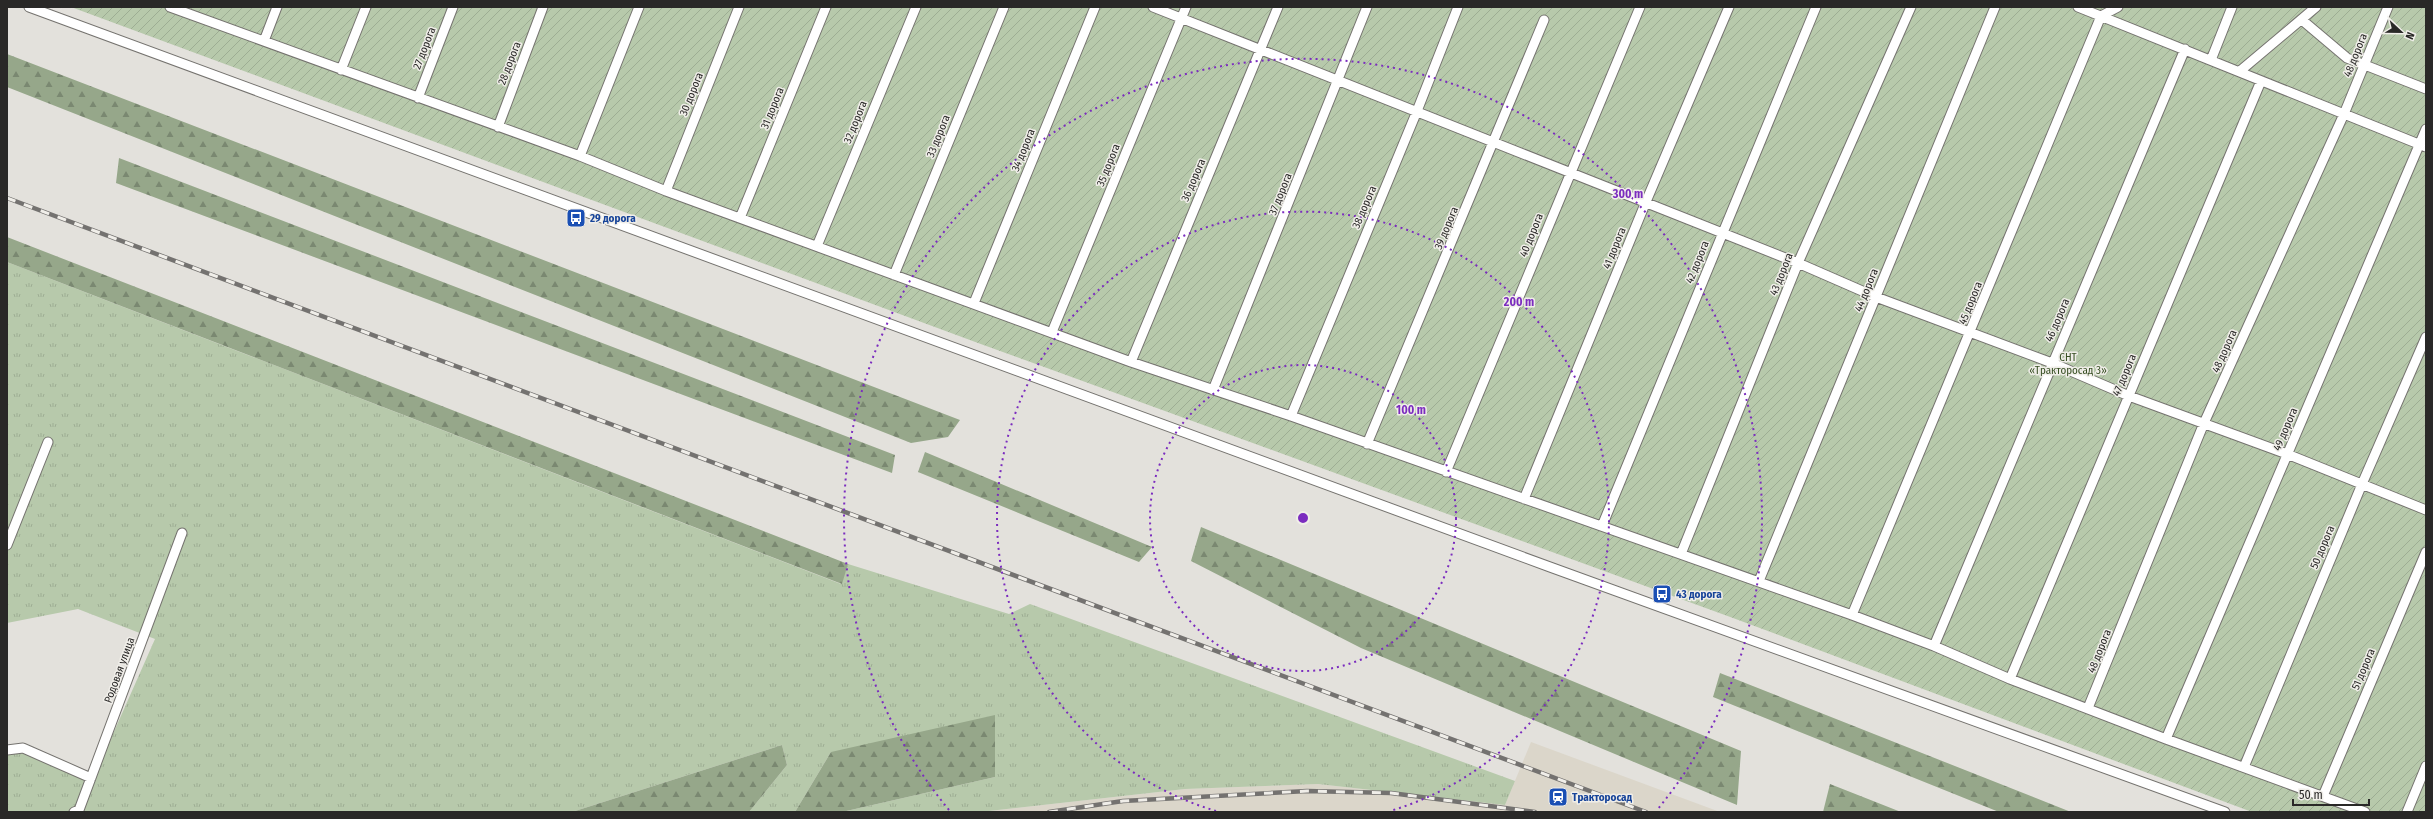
<svg xmlns="http://www.w3.org/2000/svg" width="2433" height="819" font-family="'Fira Sans Condensed',sans-serif">
<style>
.built{fill:#dbd6ca}
.grass{fill:url(#grass-tufts)}
.forest{fill:url(#forest-firs)}
.garden{fill:url(#garden-furrows)}
.lines{fill:none;stroke-linecap:round;stroke-linejoin:round}
.minor-casing{stroke:#75736f;stroke-width:11}
.minor{stroke:#fff;stroke-width:9}
.rail-casing{stroke:#747270;stroke-width:4.5}
.rail{stroke:#f0eee9;stroke-width:3;stroke-dasharray:9;stroke-linecap:butt}
.ring{fill:none;stroke:#7b2cbf;stroke-width:2;stroke-dasharray:2 4}
.labels{text-anchor:middle;stroke-width:3;stroke-linejoin:round;paint-order:stroke}
.street-label{font-size:11px;fill:#292827;stroke:#f0eee9}
.transit-label{font-size:11px;font-weight:bold;fill:#164399;stroke:#f0eee9;text-anchor:start}
.park-label{font-size:11px;fill:#374f23;stroke:#f0eee9}
.centre{fill:#7b2cbf;stroke:#f0eee9;stroke-width:2}
.ring-label{font-size:12px;text-anchor:middle;font-weight:bold;fill:#7b2cbf;stroke:#f0eee9;stroke-width:3;stroke-linejoin:round;paint-order:stroke}
</style>
<defs>
<pattern id="grass-tufts" width="24" height="20" patternUnits="userSpaceOnUse"><rect width="24" height="20" fill="#b7c9ab"/><path d="M3 7l-1-3M5 7V3M7 7l1-3M15 17l-1-3M17 17v-4M19 17l1-3" fill="none" stroke="#9dad93"/></pattern>
<pattern id="forest-firs" width="22" height="20" patternUnits="userSpaceOnUse"><rect width="22" height="20" fill="#96a78a"/><path d="M5 1l3.5 6h-7zM16 11l3.5 6h-7z" fill="#7a8871"/></pattern>
<pattern id="garden-furrows" width="10" height="10" patternUnits="userSpaceOnUse"><rect width="10" height="10" fill="#b7c9ab"/><path d="M-1 1l2-2M0 10L10 0M9 11l2-2" fill="none" stroke="#9dad93"/></pattern>
</defs>
<rect width="100%" height="100%" fill="#e3e1dc"/>
<path class="built" d="M1531,742l189,70h-740l205,-23 133,-5 187,21z"/>
<path class="grass" d="M7,262l834,322 7,-20 161,50 21,-10 485,177 -10,24 -187,-21 -133,5 -205,23h-138l153,-35 -164,-25 -36,60h-46l38,-47 -5,-20 -210,67h-565v-59l16,-5 70,31 62,-140 -77,-30 -71,14z"/>
<path class="forest" d="M7,54l953,366 -12,17 -37,6 -904,-356z
M119,158l776,297 -3,18 -776,-290z
M7,237l841,327 -6,20 -835,-322z
M925,452l227,95 -13,15 -221,-90z
M1201,527l540,224 -4,54 -376,-157 -170,-87z
M1720,673l351,139h-72l-286,-115z
M995,715v62l-153,35h-47l36,-60z
M782,745l5,20 -38,47h-177z
M1830,784l71,28h-78z"/>
<path class="garden" d="M71,7h2355v805h-174l-519,-194 -755,-275z"/>
<g class="lines">
<g class="minor-casing">
<path id="minor" d="M29,7l1521,560 675,245
M170,7l410,149 86,35 465,171 160,54 561,199 82,31 76,33 156,60 199,73
M1153,7l645,256 78,34 176,66 77,33 158,58 139,56
M2078,7l348,140
M2302,20l45,38 79,31
M264,41l13,-34
M2211,60l21,-53
M341,70l25,-63
M2240,71l76,-64
M418,98l35,-91
M498,127l45,-120
M580,156l59,-149
M666,191l73,-184
M740,218l86,-211
M817,246l99,-239
M894,275l110,-268
M974,303l121,-296
M1052,332l134,-325
M1131,362l147,-355
M1213,390l154,-383
M1291,416l126,-305 41,-104
M1367,444l177,-424
M1446,472l194,-465
M1524,499l121,-295 84,-197
M1602,526l214,-519
M7,545l41,-103
M1681,554l117,-291 113,-256
M1759,581l236,-574
M1852,615l249,-599 17,-9
M1934,646l251,-597
M2010,679l251,-598
M2088,708l116,-285 140,-309 44,-107
M2166,739l260,-610
M7,750l16,-2 68,30
M2244,767l118,-283 64,-147
M2323,796l103,-244
M74,812l5,-2 103,-277
M2407,812l19,-46"/>
</g>
<use href="#minor" class="minor"/>
<g class="rail-casing">
<path id="rail" d="M7,198l1639,614
M1049,812l74,-11 184,-10 84,2 144,19"/>
</g>
<use href="#rail" class="rail"/>
</g>
<g class="ring">
<circle cx="1303" cy="518" r="153"/>
<path d="M1216 811A306 306 0 1 1 1390 811"/>
<path d="M949 810A459 459 0 1 1 1657 810"/>
</g>
<defs>
<g id="bus-square" transform="scale(1)"><rect x="-9" y="-9" width="18" height="18" rx="4" fill="#1a4fb4" stroke="#f0eee9"/><path d="M-5-6H5V4H4V6H2V4H-2V6H-4V4H-5ZM-3.5-4V0h7V-4ZM-3.5 1.2v1.5H-2V1.2ZM2 1.2v1.5H3.5V1.2Z" fill="#fff"/></g>
<g id="station-square" transform="scale(1)"><rect x="-9" y="-9" width="18" height="18" rx="4" fill="#1a4fb4" stroke="#f0eee9"/><path d="M-3-6H3Q5-6 5-4V2Q5 4 3 4L4.5 6H3L1.5 4h-3L-3 6H-4.5L-3 4Q-5 4-5 2V-4Q-5-6-3-6ZM-3.5-4v3h7v-3ZM-3.5 1v1.5H-2V1ZM2 1v1.5H3.5V1Z" fill="#fff"/></g>
</defs>
<g fill-rule="evenodd">
<use href="#bus-square" x="576" y="218"/>
<use href="#bus-square" x="1662" y="594"/>
<use href="#station-square" x="1558" y="797"/>
</g>
<g class="labels">
<g class="street-label">
<text transform="translate(424 48) rotate(-69)" y="4">27 дорога</text>
<text transform="translate(2355 55) rotate(-68)" y="4">48 дорога</text>
<text transform="translate(509 63) rotate(-69)" y="4">28 дорога</text>
<text transform="translate(691 94) rotate(-68)" y="4">30 дорога</text>
<text transform="translate(772 108) rotate(-68)" y="4">31 дорога</text>
<text transform="translate(855 122) rotate(-68)" y="4">32 дорога</text>
<text transform="translate(938 136) rotate(-68)" y="4">33 дорога</text>
<text transform="translate(1023 150) rotate(-68)" y="4">34 дорога</text>
<text transform="translate(1108 165) rotate(-68)" y="4">35 дорога</text>
<text transform="translate(1193 180) rotate(-67)" y="4">36 дорога</text>
<text transform="translate(1280 194) rotate(-68)" y="4">37 дорога</text>
<text transform="translate(1364 207) rotate(-67)" y="4">38 дорога</text>
<text transform="translate(1446 228) rotate(-67)" y="4">39 дорога</text>
<text transform="translate(1531 235) rotate(-68)" y="4">40 дорога</text>
<text transform="translate(1614 248) rotate(-68)" y="4">41 дорога</text>
<text transform="translate(1697 262) rotate(-68)" y="4">42 дорога</text>
<text transform="translate(1781 274) rotate(-68)" y="4">43 дорога</text>
<text transform="translate(1866 290) rotate(-68)" y="4">44 дорога</text>
<text transform="translate(1970 303) rotate(-68)" y="4">45 дорога</text>
<text transform="translate(2057 320) rotate(-67)" y="4">46 дорога</text>
<text transform="translate(2224 351) rotate(-66)" y="4">48 дорога</text>
<text transform="translate(2124 375) rotate(-67)" y="4">47 дорога</text>
<text transform="translate(2285 429) rotate(-67)" y="4">49 дорога</text>
<text transform="translate(2322 547) rotate(-67)" y="4">50 дорога</text>
<text transform="translate(2099 651) rotate(-68)" y="4">48 дорога</text>
<text transform="translate(2363 669) rotate(-67)" y="4">51 дорога</text>
<text transform="translate(119 670) rotate(-70)" y="4">Родовая улица</text>
</g>
<g class="transit-label">
<text x="590" y="222">29 дорога</text>
<text x="1676" y="598">43 дорога</text>
<text x="1572" y="801">Тракторосад</text>
</g>
<g class="park-label">
<text x="2068" y="361">СНТ<tspan x="2068" dy="13">«Тракторосад 3»</tspan></text>
</g>
</g>
<circle cx="1303" cy="518" r="6" class="centre"/>
<g class="ring-label">
<text x="1628" y="198">300 m</text>
<text x="1519" y="306">200 m</text>
<text x="1411" y="414">100 m</text>
</g>
<rect width="2433" height="819" fill="none" stroke="#292827" stroke-width="16"/>
<g transform="translate(2401 32) rotate(112)" stroke="#f0eee9" stroke-width="3" paint-order="stroke">
<path d="M0-3L7 15L0 10L-7 15Z" fill="#292827"/>
<text y="-6" font-size="11" font-weight="bold" text-anchor="middle" fill="#292827">N</text>
</g>
<path d="M2293 799v6h76v-6" fill="none" stroke="#292827" stroke-width="2"/>
<text x="2299" y="799" font-size="12" fill="#292827" stroke="#f0eee9" stroke-width="3" paint-order="stroke">50 m</text>
</svg>
